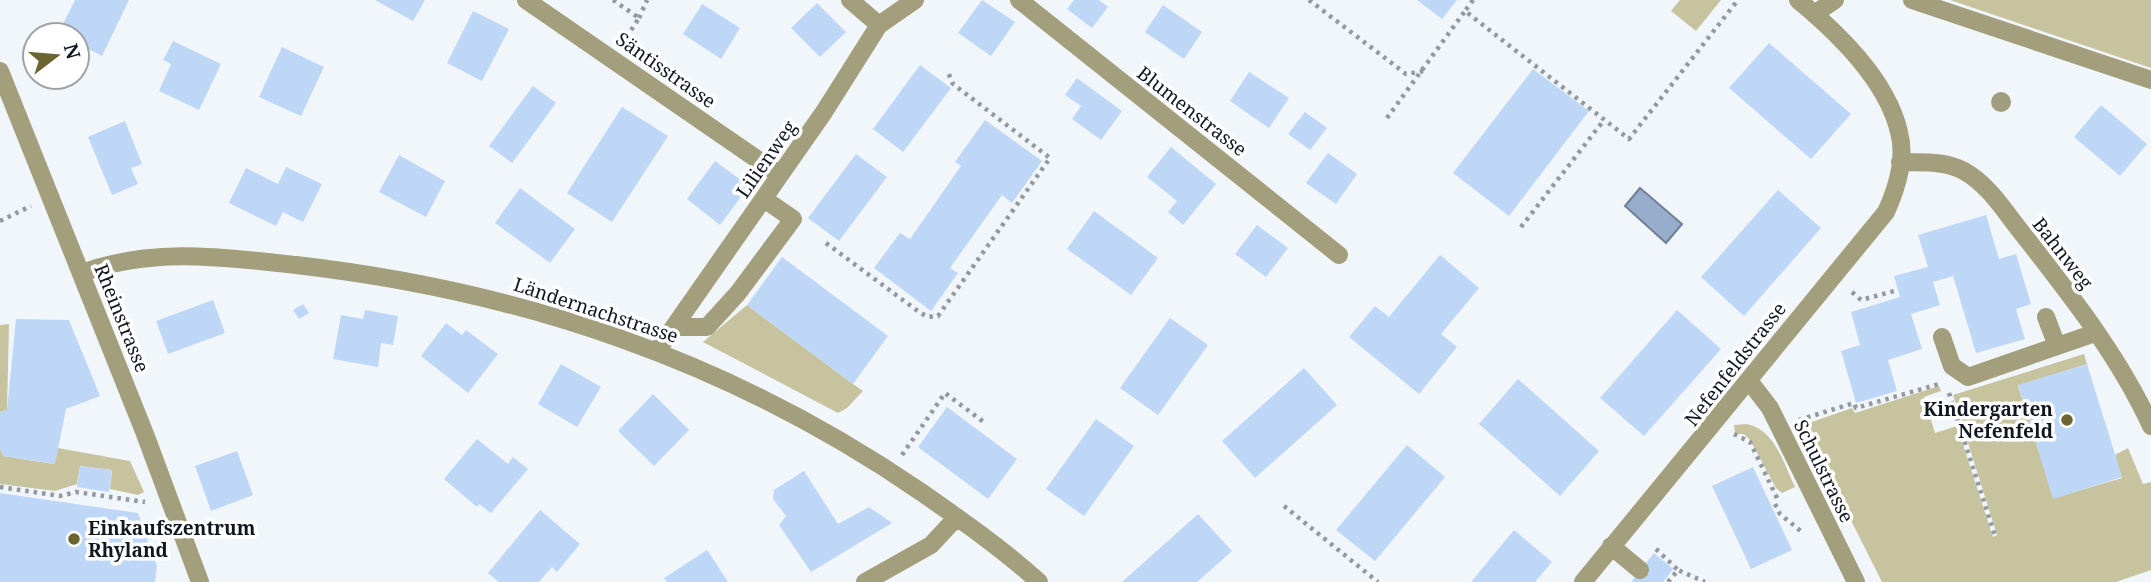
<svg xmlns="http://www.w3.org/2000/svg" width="2151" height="582" font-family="'Noto Serif',serif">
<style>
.green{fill:#c8c39f}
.water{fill:#97adcb;stroke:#6e8098;stroke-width:2}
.building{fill:#bfd7f6}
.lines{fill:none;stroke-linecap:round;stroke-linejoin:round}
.path{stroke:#93999f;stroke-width:4.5;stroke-dasharray:3.5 5;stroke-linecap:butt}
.minor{stroke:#a39e7b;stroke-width:18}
.tree{fill:#a09d7f}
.poi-dot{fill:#6b6430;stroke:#fff;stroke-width:2.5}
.labels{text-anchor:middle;stroke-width:7;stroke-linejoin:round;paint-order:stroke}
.street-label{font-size:19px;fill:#101720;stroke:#fff}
.poi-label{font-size:19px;font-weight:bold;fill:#101720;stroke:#fff;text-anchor:end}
</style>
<rect width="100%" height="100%" fill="#f1f6fb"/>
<path class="green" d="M1680,0h41l-25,31 -25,-20z
M1950,0h201v68z
M747,305l106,79 10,7 -16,17 -9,5 -135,-71z
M9,324l-2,86 -7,2v-87z
M2084,354l3,10 -69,22 36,112 68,-20 -7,-23 13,-7 15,36 8,-2v88l-35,12h-234l-79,-157 49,-17 3,5 84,-27 2,5 -17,6 11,36 22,-7 36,111 4,-2 -44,-140z
M1747,424c28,6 37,40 48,63l-13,6 -6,-5 -26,-48 -6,-6h-9l-1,-9z
M0,448l3,8 51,8 4,-16 72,13 14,31 -6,3 -28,-6 2,-19 -32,-4 -3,18 -22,7 -55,-7z"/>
<path class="water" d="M1640,188l42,36 -16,19 -41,-37z"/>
<path class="building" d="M75,0h54l-27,56 -25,-13v-8l-19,-1z
M375,0h50l-12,21z
M982,0l33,22 -24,34 -33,-23z
M1074,0h25l9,7 -16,21 -25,-19z
M1417,0h40l-15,19z
M817,3l29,29 -26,25 -29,-29z
M702,4l38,24 -19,31 -38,-25z
M1163,5l39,27 -18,27 -39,-27z
M473,11l36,18 -27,52 -35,-18z
M173,41l48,23 -22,46 -40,-19 12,-27 -8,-4z
M1769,43l82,71 -40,45 -82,-71z
M282,47l42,20 -23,49 -42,-19z
M920,65l31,23 -48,64 -30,-23z
M1533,69l56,42 -80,105 -56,-43z
M1249,72l40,26 -20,30 -39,-27z
M1077,78l45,33 -21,29 -29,-21 9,-13 -16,-11z
M533,86l23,17 -44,60 -23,-17z
M2101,105l46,39 -27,32 -46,-39z
M622,107l46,29 -56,86 -45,-29z
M1305,112l22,16 -17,22 -22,-16z
M985,120l57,41 -30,42 -10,-8 -52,73 8,5 -27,38 -57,-43 26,-35 10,6 51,-73 -6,-4z
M125,121l17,43 -11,4 7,16 -26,11 -24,-58z
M1171,147l45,37 -33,41 -15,-13 9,-11 -30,-24z
M1328,153l29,21 -21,30 -30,-21z
M856,154l31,23 -48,64 -31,-23z
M399,155l46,26 -19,36 -47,-25z
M715,161l34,25 -29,39 -33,-26z
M286,167l36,17 -19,38 -20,-10 -7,14 -47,-23 17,-35 32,16z
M520,188l55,41 -25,34 -55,-40z
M1778,190l43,38 -77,88 -43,-39z
M1094,211l64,47 -27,37 -64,-46z
M1986,215l13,44 17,-5 15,50 -15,5 9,30 -49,14 -23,-77 -20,6 7,23 -29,9 11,35 -34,11 9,31 -41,12 -15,-52 19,-6 -9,-33 49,-15 -6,-21 34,-9 -10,-32z
M1257,225l31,23 -22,29 -31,-23z
M1440,255l39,33 -38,46 16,13 -38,47 -70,-57 26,-31 14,11z
M782,257l106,79 -35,48 -106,-79z
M213,300l12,33 -57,21 -12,-33z
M303,304l6,9 -10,6 -6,-9z
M365,310l33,6 -5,29 -12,-2 -3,24 -45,-8 8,-44 22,4z
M1677,310l44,39 -77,87 -44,-38z
M1170,318l38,27 -50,70 -38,-27z
M16,319l53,1 31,76 -34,13 -11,55 -52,-8 -3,-8v-36l7,-2z
M446,323l16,12 4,-5 32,24 -30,39 -47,-37z
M561,364l40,23 -24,40 -39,-23z
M2087,364l35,113 -69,22 -35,-114z
M1304,368l33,37 -82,73 -33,-37z
M1518,379l81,72 -39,45 -81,-72z
M653,394l36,36 -35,36 -36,-35z
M947,407l70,52 -29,40 -70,-52z
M1096,419l38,27 -50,70 -38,-27z
M477,439l31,25 5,-7 15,12 -37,44 -12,-9 -2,3 -33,-28z
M1407,445l38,32 -70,84 -39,-31z
M237,451l16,44 -42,16 -16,-45z
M80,466l32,4 -3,22 -32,-5z
M1753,467l39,83 -41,19 -39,-83z
M804,471l34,53 31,-17 23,16 -81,49 -32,-47 7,-9 -13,-17 1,-9z
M0,493l138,20 19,53 -2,16h-155z
M540,510l40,34 -23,28 -5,-5 -13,15h-40l-11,-9z
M1198,514l34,37 -35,31h-75z
M1514,530l38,32 -17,20h-64z
M707,550l21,32h-61l-3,-4z
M1654,553l19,16 -10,13h-32z"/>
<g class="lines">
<path class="path" d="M613,0l26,18 -15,23
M1309,0l97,74 18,-3
M1473,0l-8,11 164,128 109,-139
M639,18l8,-18
M1387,118l78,-107
M0,221l31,-15
M1521,227l83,-107
M826,243l93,69 9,5 10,-1 112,-158 -97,-74 -6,-14
M1852,292l9,8 37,-10
M1949,393l46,143
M1799,420l55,-17 2,5 83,-24
M1734,434l16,8 29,60
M902,455l43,-62 40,30
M0,487l60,9 16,-4 69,10
M1775,504l5,10 23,19
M1284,506l94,76
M1656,549l22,21
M1668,582l10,-12 27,12"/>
<path class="minor" d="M526,0l254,175
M850,0l29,25
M1019,0l320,255
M1912,0l239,80
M1814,14l21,-14
M0,71l145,363 55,148
M1900,162c21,1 44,-2 64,9 25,14 41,41 58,62 47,60 97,123 129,193
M82,273c70,-26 141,-16 214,-8 228,26 436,97 625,227 40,28 82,57 118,90
M2046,317l11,29
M674,327h33l31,-34 55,-74 -29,-20
M1942,337l10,29 16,11 127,-44
M657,351l167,-239 55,-87 36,-25
M1750,382l20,26 86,174
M1611,546l29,24
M865,582l66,-37 26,-28
M1583,582l303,-370c11,-24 20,-54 13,-80 -12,-52 -61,-99 -101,-132"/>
</g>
<circle class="tree" cx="2001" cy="102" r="10"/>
<g class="poi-dot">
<circle cx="2067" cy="420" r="7"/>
<circle cx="74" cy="539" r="7"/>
</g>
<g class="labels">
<g class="street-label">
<text transform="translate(666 70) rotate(35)" y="7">Säntisstrasse</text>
<text transform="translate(1192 111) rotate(38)" y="7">Blumenstrasse</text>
<text transform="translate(766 159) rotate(-55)" y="7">Lilienweg</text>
<text transform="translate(2063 253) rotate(52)" y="7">Bahnweg</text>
<text transform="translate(596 310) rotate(18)" y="7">Ländernachstrasse</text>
<text transform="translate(122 318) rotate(68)" y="7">Rheinstrasse</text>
<text transform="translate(1735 364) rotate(-52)" y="7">Nefenfeldstrasse</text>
<text transform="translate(1824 471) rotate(64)" y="7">Schulstrasse</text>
</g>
<g class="poi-label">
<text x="2053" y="416">Kindergarten<tspan x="2053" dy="22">Nefenfeld</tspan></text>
<text x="88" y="535" text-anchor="start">Einkaufszentrum<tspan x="88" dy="22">Rhyland</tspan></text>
</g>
</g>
<g transform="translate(56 56) rotate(74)"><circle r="33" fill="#ffffff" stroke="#9fa2a6" stroke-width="2"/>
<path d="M0-5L12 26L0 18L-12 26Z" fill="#6b6430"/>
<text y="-10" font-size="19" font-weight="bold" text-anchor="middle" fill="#101720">N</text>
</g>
</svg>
